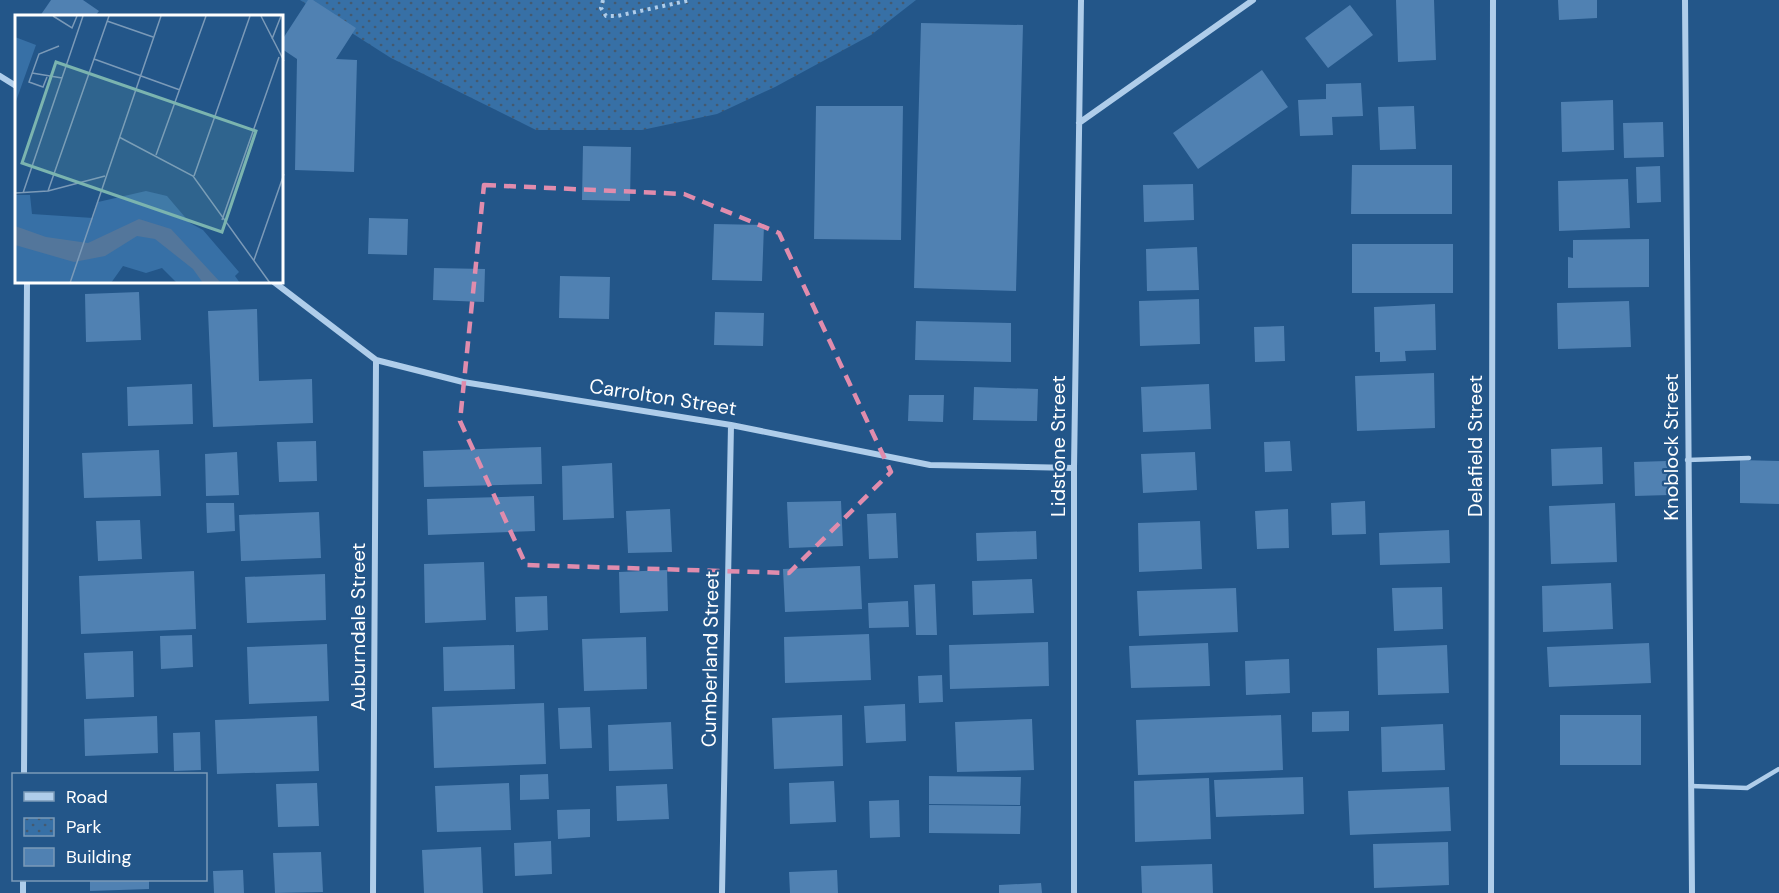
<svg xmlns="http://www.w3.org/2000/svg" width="1779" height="893" font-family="'DM Sans',sans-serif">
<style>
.park{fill:url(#park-dots)}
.building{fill:#5081b2}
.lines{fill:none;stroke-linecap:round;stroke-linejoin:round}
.path{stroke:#afcdea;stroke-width:4;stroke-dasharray:3 4.5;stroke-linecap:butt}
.lane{stroke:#afcdea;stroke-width:4.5}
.street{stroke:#afcdea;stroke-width:6}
.marked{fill:none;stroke:#e08cad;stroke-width:4.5;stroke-dasharray:12 8;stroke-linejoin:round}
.labels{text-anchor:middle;stroke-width:4.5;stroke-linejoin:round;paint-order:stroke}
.street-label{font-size:20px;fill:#fff;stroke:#235689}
.inset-road{fill:none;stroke:#7b9ab8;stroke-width:1.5}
.view{fill:#7bb4af;fill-opacity:0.15;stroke:#7bb4af;stroke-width:3}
.inset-edge{fill:none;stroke:#fff;stroke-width:3}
</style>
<defs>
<pattern id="park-dots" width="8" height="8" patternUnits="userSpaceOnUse" patternTransform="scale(1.5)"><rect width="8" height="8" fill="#3770a6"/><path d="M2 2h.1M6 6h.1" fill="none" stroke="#445a70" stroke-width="1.8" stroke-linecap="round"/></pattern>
</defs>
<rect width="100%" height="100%" fill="#235689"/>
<path class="park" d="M300,0h616l-45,35 -96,52 -58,27 -75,16h-106l-145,-72z"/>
<path class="building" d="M51,0h32l16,11 -4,5h-55z
M308,0h5l43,28 -20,31 21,1 -3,112 -59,-2 2,-111 -15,-10v-9z
M1396,0h38l2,60 -38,2z
M1558,0h39v18l-38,2z
M1350,5l23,30 -45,33 -23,-30z
M921,23l102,2 -7,266 -102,-3z
M1262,70l26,37 -90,62 -25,-36z
M1361,83l2,33 -31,1 1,18 -33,1 -2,-36 28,-1v-15z
M1613,100l1,50 -52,2 -1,-50z
M816,106h87l-2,134 -87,-1z
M1414,106l2,43 -36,1 -2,-43z
M1663,122l1,35 -40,1 -1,-35z
M583,146l48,1 -1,54 -48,-1z
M1352,165h100v49h-101z
M1660,166l1,36 -24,1 -1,-36z
M1628,179l2,49 -71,3 -1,-50z
M1193,184l1,36 -50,2 -1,-37z
M369,218l39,1 -1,36 -39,-1z
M714,224l50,1 -2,56 -50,-1z
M1649,239v48l-81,1v-31l5,1v-18z
M1352,244h101v49h-101z
M1197,247l2,43 -52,1 -1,-42z
M434,268l51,1 -1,33 -51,-2z
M560,276l50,1 -1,42 -50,-1z
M139,292l2,48 -55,2 -1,-48z
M1199,299l1,45 -60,2 -1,-45z
M1629,301l2,46 -73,2 -1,-46z
M1435,304l1,46 -31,1 1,10 -26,1v-10h-5l-1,-45z
M257,309l2,72 53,-2 1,44 -100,4 -5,-116z
M715,312l49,1 -1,33 -49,-1z
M916,321l95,2v39l-96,-2z
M1284,326l1,35 -30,1 -1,-35z
M1434,373l1,55 -78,3 -2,-55z
M192,384l1,40 -65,2 -1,-39z
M1209,384l2,45 -68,3 -2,-45z
M974,387l64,2 -1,32 -64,-1z
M909,395h35l-1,27 -35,-1z
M316,441l1,40 -38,1 -2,-40z
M1290,441l2,30 -27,1 -1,-30z
M541,447l1,37 -118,3 -1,-36z
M1602,447l1,37 -51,2 -1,-37z
M159,450l2,46 -77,2 -2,-45z
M237,452l2,43 -33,1 -1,-42z
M1195,452l2,38 -54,3 -2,-39z
M1740,460l39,1v43l-39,-1z
M1667,461l2,34 -34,1 -1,-34z
M612,463l2,55 -51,2 -1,-54z
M534,496l1,35 -107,4 -1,-36z
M841,501l2,45 -54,2 -2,-46z
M1365,501l1,33 -34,1 -1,-32z
M206,503h28l1,28 -28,2z
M1615,503l2,59 -66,2 -2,-58z
M670,509l2,43 -44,1 -2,-42z
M1288,509l1,39 -32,1 -2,-38z
M319,512l2,46 -80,3 -2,-46z
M896,513l2,45 -29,1 -2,-45z
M140,520l2,39 -44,2 -2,-40z
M1200,521l2,48 -63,3 -1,-49z
M1449,530l1,33 -70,2 -1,-32z
M1036,531l1,28 -60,2 -1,-28z
M484,562l2,58 -61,3 -1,-59z
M860,566l2,43 -77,3 -2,-43z
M667,570l1,41 -48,2 -1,-41z
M194,571l2,58 -115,5 -2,-58z
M325,574l1,46 -79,3 -2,-46z
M1032,579l2,34 -61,2 -1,-34z
M1611,583l2,46 -70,3 -1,-46z
M935,584l2,51h-21l-2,-50z
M1442,587l1,42 -49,2 -2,-43z
M1236,588l2,44 -99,4 -2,-45z
M547,596l1,34 -32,2 -1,-35z
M908,601l1,26 -40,1 -1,-25z
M869,634l2,46 -86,3 -1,-46z
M192,635l1,32 -32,2 -1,-33z
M646,637l1,52 -63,2 -2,-52z
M1048,642l1,44 -99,3 -1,-44z
M1208,643l2,43 -79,2 -2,-42z
M1649,643l2,40 -102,4 -2,-40z
M327,644l2,57 -80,3 -2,-57z
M514,645l1,44 -71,2 -1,-44z
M1447,645l2,48 -71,2 -1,-47z
M133,651l1,46 -48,2 -2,-46z
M1289,659l1,34 -44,2 -1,-34z
M942,675l1,27 -24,1 -1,-27z
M544,703l2,61 -112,4 -2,-61z
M905,704l1,37 -40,2 -2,-37z
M590,707l2,41 -32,1 -2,-41z
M1349,711v20l-37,1v-20z
M842,715l1,51 -69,3 -2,-51z
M1281,715l2,55 -145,5 -2,-55z
M1560,715h81v50h-81z
M157,716l1,37 -73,3 -1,-37z
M317,716l2,55 -102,3 -2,-54z
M1032,719l2,51 -77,2 -2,-50z
M671,722l2,47 -64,2 -1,-46z
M1443,724l2,46 -63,2 -1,-45z
M200,732l1,38 -27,1 -1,-38z
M548,774l1,25 -29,1v-25z
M929,776l92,1 -1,28 -91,-1z
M1303,777l1,37 -88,3 -2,-37z
M1209,778l2,61 -76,3 -1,-61z
M834,781l2,41 -46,2 -1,-41z
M317,783l2,43 -41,1 -2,-43z
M509,783l2,47 -74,2 -2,-46z
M667,784l2,35 -52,2 -1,-35z
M1449,787l2,44 -101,4 -2,-44z
M899,800l1,37 -30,1 -1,-37z
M929,805l92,1 -1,28 -91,-1z
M590,809v28l-32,2 -1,-29z
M551,841l1,33 -37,2 -1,-33z
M1448,842l1,43 -75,3 -1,-44z
M481,847l2,46h-59l-2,-43z
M321,852l2,40 -48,1 -2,-40z
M1212,864l1,29h-71l-1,-27z
M243,870l1,23h-30l-1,-22z
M837,870l1,23h-48l-1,-21z
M90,880h59v9l-59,2z
M1041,883l1,10h-43v-8z"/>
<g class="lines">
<path class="path" d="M603,0l-2,8 5,8h11l74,-16"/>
<path class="lane" d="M1687,460l62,-2
M1691,786l56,2 32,-19"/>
<path class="street" d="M1685,0l7,893
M0,76l16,10
M1079,123l174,-123
M274,282l102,78 87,22 268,43 199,40 144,3
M24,774l3,-492
M23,893v-13
M373,893l3,-533
M722,893l9,-468
M1074,893v-425l7,-468
M1491,893l2,-893"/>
</g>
<path class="marked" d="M484,185l200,9 95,39 112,239 -102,101 -263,-8 -66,-144z"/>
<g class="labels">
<g class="street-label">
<text transform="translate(663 397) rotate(9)" y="7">Carrolton Street</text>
<text transform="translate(1058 446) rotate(-90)" y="7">Lidstone Street</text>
<text transform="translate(1475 446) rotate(-90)" y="7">Delafield Street</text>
<text transform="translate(1671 447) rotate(-90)" y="7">Knoblock Street</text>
<text transform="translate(358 627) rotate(-90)" y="7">Auburndale Street</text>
<text transform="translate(710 659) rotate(-89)" y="7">Cumberland Street</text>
</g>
</g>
<g transform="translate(15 15)">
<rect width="268" height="268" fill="#235689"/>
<path d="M0,22l21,8 -21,59zM131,176l21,5 23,27 13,7 36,42 -4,4 5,7h-63l-15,-15 -16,5 -23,-7 -12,17h-96v-88h15l2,19 61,4 5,-16z" fill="#3770a6"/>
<path d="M124,204l32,10 50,54h-18l-10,-14 -38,-30 -18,-3 -32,20 -31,6 -59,-17v-19l31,11 42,6z" fill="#53769b"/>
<path class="inset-road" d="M38,1l19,12 5,-12M246,1l23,45M92,6l46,16M257,24l9,-23M79,44l86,31M17,58l30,5M32,62l-4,10 -14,-5 10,-28 20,-8M104,122l74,39 77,107M141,140l50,-139M179,161l56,-160M33,176l61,-175M0,178l33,-2 57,-15M8,178l60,-177M207,205l57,-163M239,245l30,-86M55,268l91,-267"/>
<path class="view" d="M41,47l200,69 -34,101 -200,-69z"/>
<rect width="268" height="268" class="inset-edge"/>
</g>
<rect x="12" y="773" width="195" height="108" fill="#235689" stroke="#7b9ab8" stroke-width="1.5"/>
<rect x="24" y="792" width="30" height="9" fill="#afcdea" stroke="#7b9ab8" stroke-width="1.5"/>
<text x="66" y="803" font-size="18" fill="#ffffff">Road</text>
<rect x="24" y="818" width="30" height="18" fill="url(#park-dots)" stroke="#7b9ab8" stroke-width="1.5"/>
<text x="66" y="833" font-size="18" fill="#ffffff">Park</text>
<rect x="24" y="848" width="30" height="18" fill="#5081b2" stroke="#7b9ab8" stroke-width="1.5"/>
<text x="66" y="863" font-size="18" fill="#ffffff">Building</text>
</svg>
